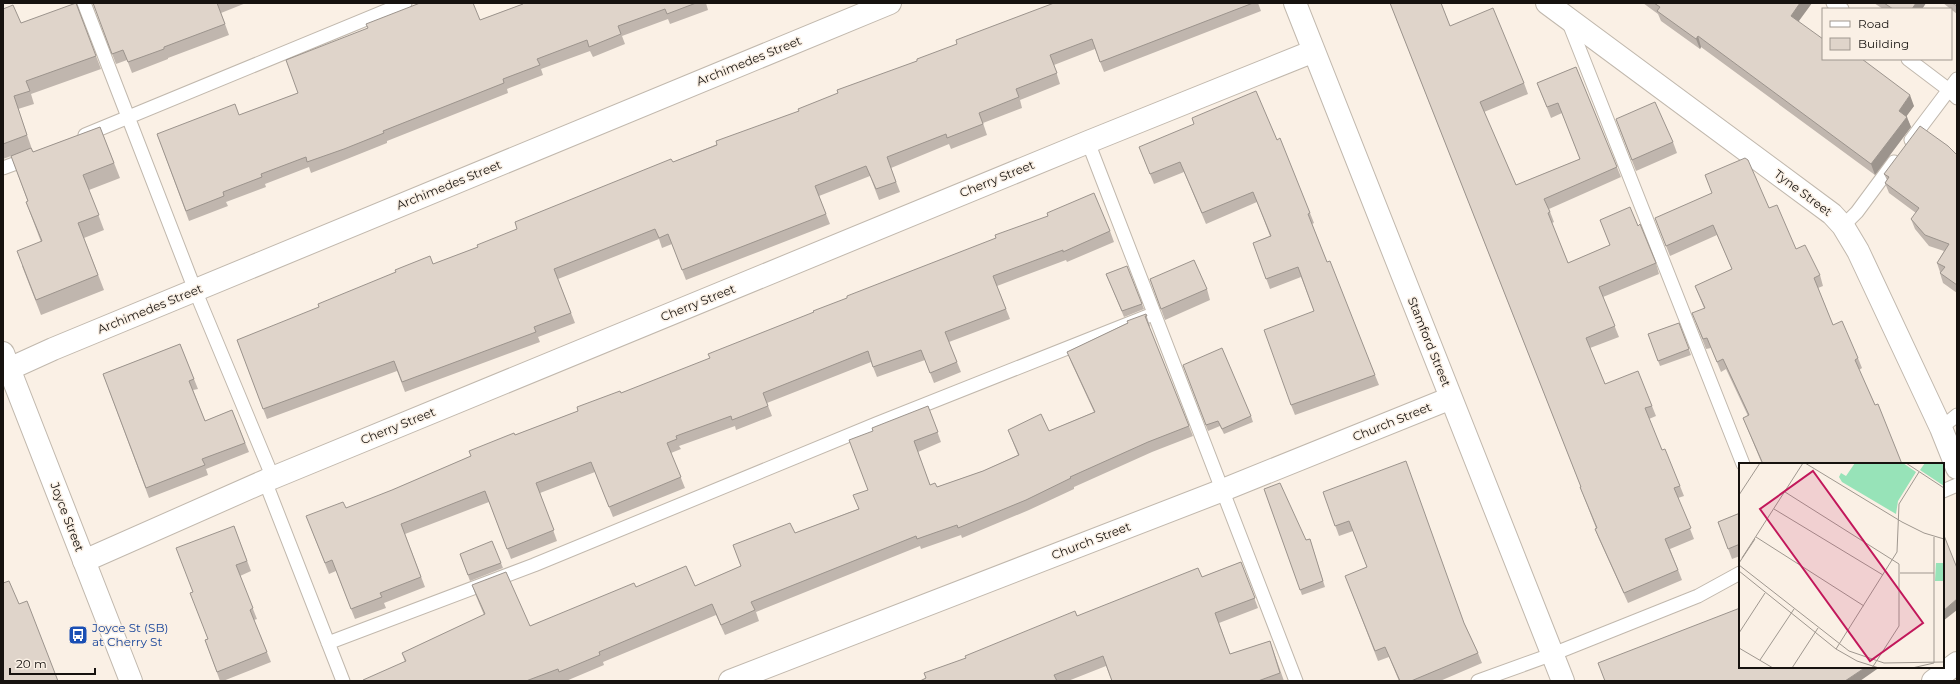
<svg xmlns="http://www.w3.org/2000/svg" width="1960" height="684" font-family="Montserrat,sans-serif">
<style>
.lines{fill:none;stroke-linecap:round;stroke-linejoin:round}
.service-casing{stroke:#c1b8ad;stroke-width:15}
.minor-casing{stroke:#c1b8ad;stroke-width:24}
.secondary-casing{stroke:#c1b8ad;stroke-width:24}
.primary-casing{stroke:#c1b8ad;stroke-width:24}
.service{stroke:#fff;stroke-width:13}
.minor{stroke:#fff;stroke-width:22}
.secondary{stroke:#fff;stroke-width:22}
.primary{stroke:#fff;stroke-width:22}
.wall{fill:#c0b6ae}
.shaded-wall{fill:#9c948d}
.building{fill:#dfd4ca;stroke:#9c948d}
.labels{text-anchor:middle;stroke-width:3;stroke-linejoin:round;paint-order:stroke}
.street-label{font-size:12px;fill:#16120f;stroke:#faf0e5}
.transit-label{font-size:12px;fill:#164399;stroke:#faf0e5;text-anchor:start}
.inset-road{fill:none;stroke:#9f978f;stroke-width:1}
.view{fill:#c2185b;fill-opacity:0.15;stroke:#c2185b;stroke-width:2}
.inset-edge{fill:none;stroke:#16120f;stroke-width:2}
</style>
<rect width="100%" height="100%" fill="#faf0e5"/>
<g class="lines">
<g class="service-casing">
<path id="service" d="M84,3l111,287 78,188
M1833,3l9,6
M1569,23l174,441
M1908,59l41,31 8,8
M85,135l320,-132
M1911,140l46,-61
M1088,142l208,539
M3,168l27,-10
M1843,226l14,-14 37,-50
M1941,428l16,-13
M265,481l78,200
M1943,491l14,-6
M328,643l206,-78 342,-141 277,-110
M1478,681l75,-27 145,-58 42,-23"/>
</g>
<g class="minor-casing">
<path id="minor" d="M1295,3l268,678
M1547,3l285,211 11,12 15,25 83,177 16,40
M9,369l44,-20 837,-346
M84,561l181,-80 823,-339 226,-91
M730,681l493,-191 228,-92"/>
</g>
<g class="secondary-casing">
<path id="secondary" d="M3,353l128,328"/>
</g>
<g class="primary-casing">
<path id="primary" d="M1933,681l24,-18"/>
</g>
<use href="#service" class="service"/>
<use href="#minor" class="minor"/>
<use href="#secondary" class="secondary"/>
<use href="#primary" class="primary"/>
</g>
<path class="wall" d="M93,3h153l-25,10 8,22 -61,23v1l-36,14 -5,-13 -11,4z
M523,3h183l2,7 -38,14 -2,-5 -46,17 3,8 -32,13 -3,-6 -49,18 2,6 -36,14 1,4 -121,48v2l-40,16 -36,14 -2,-6 -44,17 1,3 -40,15 2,4 -39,15 -32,-87 82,-19 59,-22 182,-73 43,-16z
M1054,3h204l3,8 -157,61 -9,-23 -41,16 6,19 -40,16 2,8 -39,15 4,12 -36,14 -2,-5 -58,24 9,24 -21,8 -9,-24 -51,20 11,28 -144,56 -14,-36 -10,4 -3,-9 -101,40 17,44 -37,14 2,5 -135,50 -8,-21 -130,48 -30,-79 241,-93 195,-85 126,-51z
M1390,3h51l9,23 74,57 4,11 -44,18 32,73 64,-26 -18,-46 -11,5 -14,-35 39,-16 45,110 -72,32 5,13 -2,1 16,40 42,-18 -10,-25 38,6 18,37 3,11 -56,23 16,40 -29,11 15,36 47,22 4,10 -7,3 13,31 18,36 4,10 -6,2 16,41 -24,10 12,31 -54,23 -29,-64 -4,-10 1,-1 -16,-41h1z
M1643,3h169l-13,18 24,38 91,47 -8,10 5,11 -36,48 -174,-128 -1,2 -39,-28 -3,-7z
M1874,3h52l-4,6h-39z
M1943,3h14v11z
M3,9l18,14 75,33 5,13 -70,25 3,10 -16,5 15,43 67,-25 20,51 -31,12 15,40 -20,8 20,52 -63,25 -19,-49 19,-24 -15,-40h2l-17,-46 -8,3z
M1620,130l53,12 4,11 -41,18z
M1277,140l33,73 4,10 -2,1 15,38 48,113 4,10 -84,30 -4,-10 23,-94 -13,-34 -31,12 -17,-46 17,-7 -13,-34 -51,22 -22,-52 -30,12 -15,-37z
M1957,155v138l-14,-10 -3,-10v-1l-3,-9 7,-12 -15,-5 -14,-17 -4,-10 5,-6 -27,-20 -4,-10 2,-3 -3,-6z
M1705,175l64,33 27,41 24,26 3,11 -5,2 15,37 25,33 4,10 -3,2 43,94h-140l-19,-46 5,-2 -22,-47 -5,3 -10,-24 -5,1 -10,-26 8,-15 -9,-22 37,-17 -15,-34 -47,21 -11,-28 53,-35z
M1110,231l4,11 -47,20 -1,-2 -69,26 13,33 -61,23 12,30 -27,11 -9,-23 -48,17 -6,-15 -104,41 5,13 -36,14 -1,-4 -56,20 2,3 -10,4 14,35 -72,29 -18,-45 -55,21 17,48 -46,18 -22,-57 -84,32 20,53 -41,16 2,5 -31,11 -19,-48 -7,3 -19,-48 161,-70 44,-21 63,-24 43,-18z
M1127,266l17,43 -20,8 -18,-43z
M1150,279l57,10 3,11 -45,20z
M1146,314l4,12 -1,1 44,109 -41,16 -78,35v2l-45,21 -67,28 -1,-3 -40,14 -1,-3 -164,66 3,9 -34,14 -9,-20 -113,47 1,3 -38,16h-4l-1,-1 -3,1h-194l41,-19 -3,-9 82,-38 -8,-19 -4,-11 58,41 106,-39 59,-1 46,-20 -8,-21 62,-12 63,-24 10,-19 5,-59 55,-25 13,36 -23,10 12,33 7,2 46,-16 35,-16 -10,-25 41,1 45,-19 -23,-50 -4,-10z
M1679,323l12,32 -31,11 -12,-32z
M180,344l18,45 -5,1 12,31 27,-11 17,42 -43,17 2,6 -59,23 -46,-124z
M1183,365l68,51 2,6 -29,12 -4,-8 -12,5z
M1264,489l42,51 4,-1 15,48 -23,8z
M1323,492l141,131 14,30 4,10 -42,18h-41l-10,-24 -11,4 -29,-75 18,-19 -14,-36 -14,5z
M1740,513v43l-8,3 -14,-37z
M234,526l17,45 -11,5 17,43 -3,1 17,42 -48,19h-3l-15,-41 3,-1 -15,-47z
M460,554l41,9 2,5 -33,13z
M1241,562l17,46 -39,15 11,31 40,-13 14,40h-172l-6,-15 -38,15h-148l46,-23 111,-42 125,-39z"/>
<path class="shaded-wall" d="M1800,3h12l-17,23 -4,-10z
M1916,3h10l-4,6h-10z
M1698,36l3,11 -1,2 -4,-10z
M1910,95l4,11 -11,15 -4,-10z
M1907,117l4,10 -36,48 -4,-11z
M1957,599v11l-14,11v-10z
M1866,667h14l-20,14h-15z"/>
<path class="building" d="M76,3l20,53 -70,25 4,10 -16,5 13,39 -24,9v-135l10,-4 8,18z
M93,3h124l8,21 -61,23v2l-36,13 -5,-12 -11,4z
M420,3h53l7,17 43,-16v-1h173l-29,11 -2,-5 -47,17 3,8 -32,13 -2,-7 -50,19 3,6 -37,14 1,4 -121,48 1,2 -40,16 -37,13 -1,-5 -45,17 1,3 -39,15 1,4 -38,15 -29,-77 78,-30 4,11 59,-22 -12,-33 82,-32 -2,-4z
M1054,3h199l-153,59 -8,-23 -42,16 7,18 -41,16 3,8 -40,16 4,11 -36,14 -1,-4 -59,23 9,25 -20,7 -10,-23 -51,20 11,28 -144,56 -14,-36 -9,4 -4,-9 -101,40 17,44 -37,14 2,5 -134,50 -8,-21 -131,48 -26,-69 82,-33 -1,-3 78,-32 -1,-2 35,-14 3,8 45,-17 -1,-2 40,-16 -2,-7 156,-63 2,3 44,-17 -1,-4 83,-30 -1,-2 40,-16 -1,-3 80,-29v-2l40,-15 -1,-4z
M1390,3h51l9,23 43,-18 31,75 -44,19 36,83 64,-26 -22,-56 -11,4 -10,-24 39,-16 41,100 -73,32 6,13 -2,1 20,50 42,-18 -10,-25 30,-13 8,19 2,-2 16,39 -57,24 16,39 -29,12 19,46 33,-13 14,35 -7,2 17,42 3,-1 15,37 -6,2 17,40 -26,11 13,31 -54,23 -29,-64 2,-1 -17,-41h1z
M1654,3h146l-9,13 32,23v20h39l48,36 -11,16 8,6 -36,47 -173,-128 -2,3 -39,-28 3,-4z
M1884,3h32l-4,6h-19z
M1952,3h5v3z
M1256,91l21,49 3,-2 30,75 -2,1 19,48 3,-1 45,114 -84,30 -27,-75 50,-19 -16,-44 -32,12 -13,-36 18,-7 -18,-44 -51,21 -22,-51 -30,12 -11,-27 55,-23 -2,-6z
M1655,102l18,40 -41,18 -16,-41z
M1920,126l28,20 9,9v130l-17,-12 5,-6 -8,-4 12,-19 -24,-9 -14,-16 8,-11 -34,-25 4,-6 -5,-3z
M100,127l14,36 -31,12 16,40 -21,8 20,52 -62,25 -19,-49 25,-10 -16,-39 2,-1 -17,-45 20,-8 2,4z
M1745,158l3,2 21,48 8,-3 19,44 9,-4 15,30 -6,3 19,47 9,-4 16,37 -3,2 20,45 3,-1 24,60h-139l-20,-46 6,-3 -26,-56 -6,3 -10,-24 -4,1 -11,-26 13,-5 -10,-22 37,-17 -19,-44 -47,21 -11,-28 57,-25 -7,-18z
M1094,193l16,38 -47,21v-2l-70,26 13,33 -61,23 12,30 -27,11 -9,-23 -48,17 -5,-16 -105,42 5,13 -36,14 -1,-4 -55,20 1,3 -10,4 14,34 -72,30 -18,-45 -55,21 18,47 -47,19 -22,-58 -84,33 20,53 -41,16 2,4 -31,12 -19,-49 -7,3 -19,-47 37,-14 3,6 46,-18 79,-34 -2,-5 45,-18 1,2 63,-24 -1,-4 43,-16 1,2 89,-35 -2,-4 106,-42 -1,-1 34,-13v-2l149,-58 -1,-3 53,-19 -1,-3z
M1194,260l13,29 -46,20 -11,-30z
M1127,266l15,38 -20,7 -16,-37z
M1146,314l1,2h-2l44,110 -41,16 -78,35 1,1 -45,22 -68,28 -1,-3 -40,14 -1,-3 -165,66 4,8 -34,15 -9,-21 -113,48 1,3 -41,17 -1,-3 -32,12h-162l-1,-1 43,-19 -4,-8 83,-39 -13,-29 34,-13 24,54 104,-43 2,4 50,-21 9,20 46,-20 -8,-21 57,-22 5,10 64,-24 -6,-14 15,-5 -19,-50 24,-9 -1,-3 56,-22 10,26 -24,9 16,44 5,-2 2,4 46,-16 36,-16 -11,-25 33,-16 8,17 46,-19 -28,-60 61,-29 -1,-2z
M1679,323l10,26 -31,12 -10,-27z
M180,344l14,35 -5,2 16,40 27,-11 13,33 -43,16 3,6 -59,23 -43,-114z
M1222,348l29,68 -29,13 -4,-8 -12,4 -23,-60z
M1406,461l58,162 14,30 -67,28h-11l-15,-34 -10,4 -30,-75 22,-9 -18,-46 -14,5 -12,-34z
M1280,483l26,57 4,-1 13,42 -23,9 -36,-101z
M1740,513v31l-12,5 -10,-27z
M234,526l13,35 -11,4 17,43 -3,2 17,42 -50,20 -12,-32 3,-1 -18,-46 3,-1 -17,-44z
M1943,533l14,35v31l-14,12z
M492,541l9,22 -33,12 -8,-21z
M1241,562l14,36 -40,15 15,41 40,-13 10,32 -22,8h-146l-9,-25 -49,19 3,6h-137l6,-3 -2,-5 42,-15 -1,-2 110,-45 2,5 121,-48 4,9z
M9,581l10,23 8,-3 31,80h-55v-98z
M1740,608v59h126l-21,14h-240l-7,-18z"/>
<defs>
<g id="bus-square" transform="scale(1)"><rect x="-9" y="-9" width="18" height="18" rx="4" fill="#1a4fb4" stroke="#faf0e5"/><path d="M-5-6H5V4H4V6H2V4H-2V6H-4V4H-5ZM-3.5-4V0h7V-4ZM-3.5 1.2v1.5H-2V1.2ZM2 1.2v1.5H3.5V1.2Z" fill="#fff"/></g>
</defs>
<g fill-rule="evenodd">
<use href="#bus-square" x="78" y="635"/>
</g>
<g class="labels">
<g class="street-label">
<text transform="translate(749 61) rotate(-22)" y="4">Archimedes Street</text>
<text transform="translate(997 179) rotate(-22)" y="4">Cherry Street</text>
<text transform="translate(449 185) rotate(-22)" y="4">Archimedes Street</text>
<text transform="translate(1803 193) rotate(37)" y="4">Tyne Street</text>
<text transform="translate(698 303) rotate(-22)" y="4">Cherry Street</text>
<text transform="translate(150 309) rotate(-22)" y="4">Archimedes Street</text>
<text transform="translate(1429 342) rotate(68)" y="4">Stamford Street</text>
<text transform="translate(1392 422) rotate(-22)" y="4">Church Street</text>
<text transform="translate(398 426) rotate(-22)" y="4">Cherry Street</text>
<text transform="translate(67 517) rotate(69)" y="4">Joyce Street</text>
<text transform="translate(1091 541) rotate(-21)" y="4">Church Street</text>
</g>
<g class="transit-label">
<text x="92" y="632">Joyce St (SB)<tspan x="92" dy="14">at Cherry St</tspan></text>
</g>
</g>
<g transform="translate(1739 463)">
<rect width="205" height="205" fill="#faf0e5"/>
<path d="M116,0h48l13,9 -18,29 -2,13 -54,-32 -3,-5 2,-4 5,3zM186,0h19v23l-24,-16zM197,100h8v18h-9z" fill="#97e3b8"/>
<path class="inset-road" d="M66,0l97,59 22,11 20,6M167,0l38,25M46,29l114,72v62l-27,42M0,32l21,-32M35,46l109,66M17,74l108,69M3,95l61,-95M0,100l16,-24M0,102l110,86 35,12 60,-1M0,108l97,78 21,12 22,7M161,110h34M0,170l26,-40M0,185l34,20M97,186l61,-97 2,-48 20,-32M21,197l34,-51M195,200v-126M53,205l26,-40M173,205l22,-5"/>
<path class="view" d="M74,8l110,152 -53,38 -110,-152z"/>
<rect width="205" height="205" class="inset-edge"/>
</g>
<rect width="1960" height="684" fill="none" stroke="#16120f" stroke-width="8"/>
<rect x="1822" y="8" width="130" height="52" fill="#faf0e5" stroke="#9f978f"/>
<rect x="1830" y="21" width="20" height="6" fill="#ffffff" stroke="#9f978f"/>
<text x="1858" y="28" font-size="12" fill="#16120f">Road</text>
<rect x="1830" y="38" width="20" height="12" fill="#dfd4ca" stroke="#9f978f"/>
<text x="1858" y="48" font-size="12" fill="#16120f">Building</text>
<path d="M10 668v6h85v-6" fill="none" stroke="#16120f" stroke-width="2"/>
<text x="16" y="668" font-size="12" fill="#16120f" stroke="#faf0e5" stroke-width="3" paint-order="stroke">20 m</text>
</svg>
